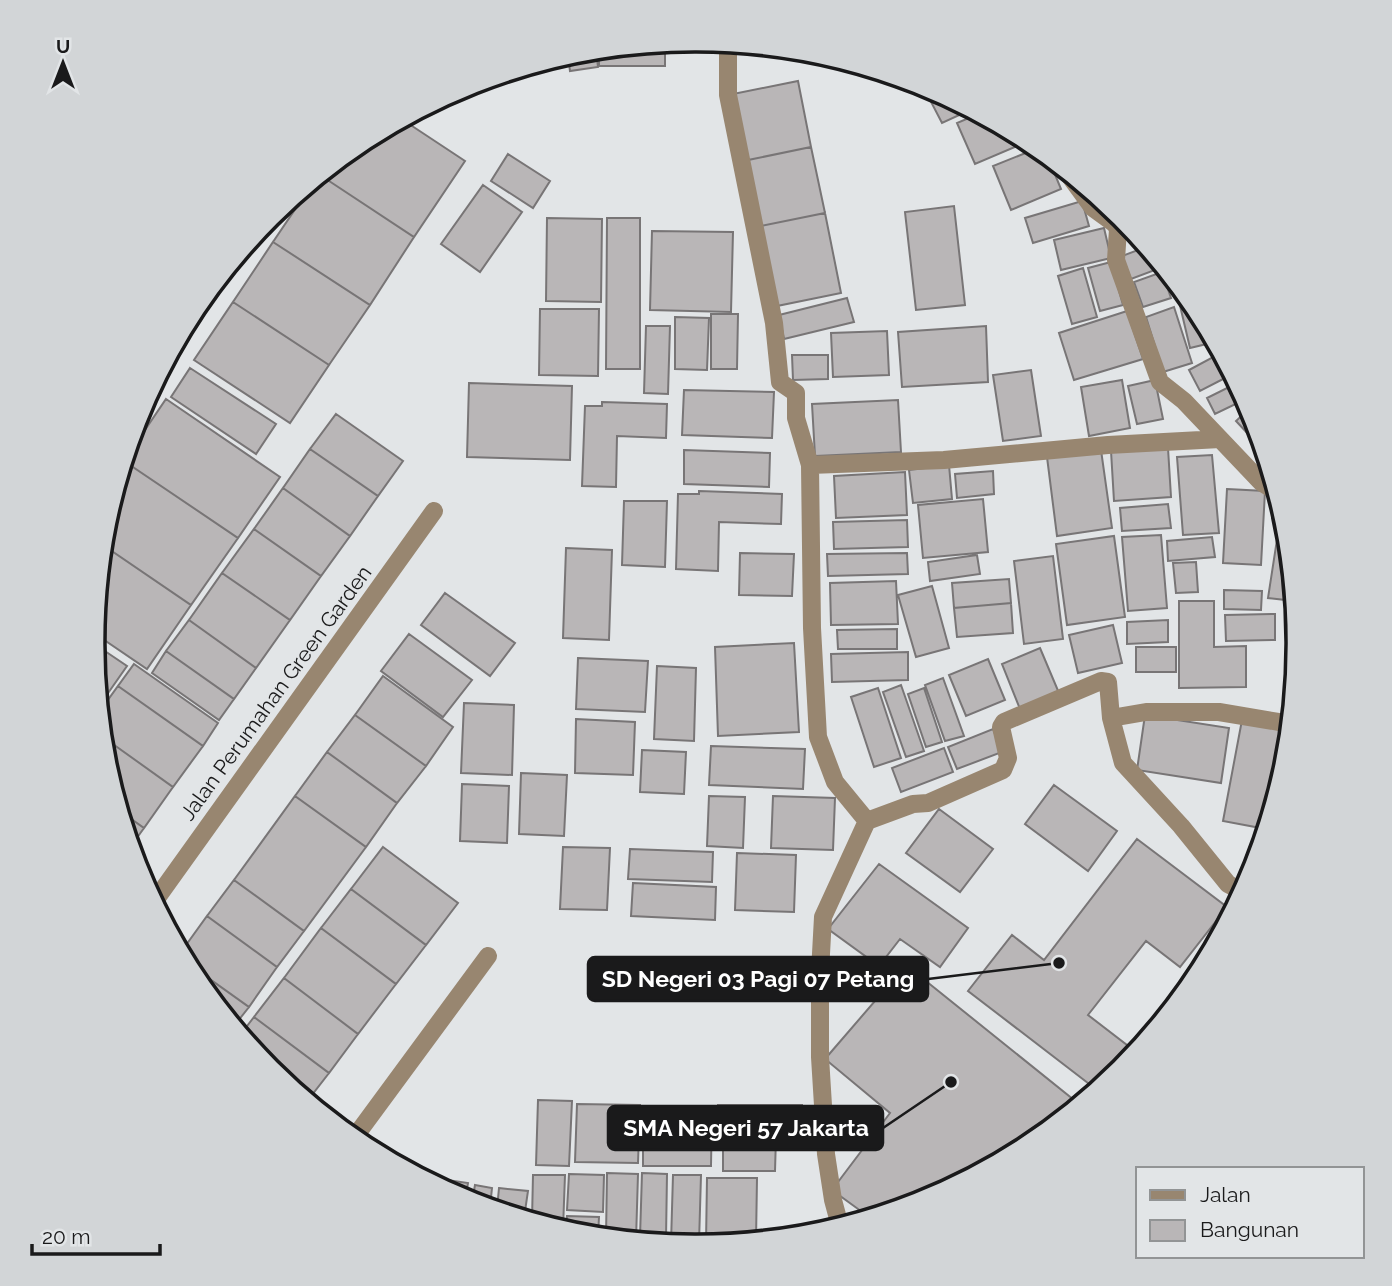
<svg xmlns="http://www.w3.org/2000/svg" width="1392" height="1286" font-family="Raleway,sans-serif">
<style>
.building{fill:#b9b6b7;stroke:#787576;stroke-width:2}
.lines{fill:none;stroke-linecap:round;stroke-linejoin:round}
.street{stroke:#988670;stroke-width:18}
.labels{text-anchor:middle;stroke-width:5;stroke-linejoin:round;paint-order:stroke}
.street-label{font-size:21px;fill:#1a1a1b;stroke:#e2e5e7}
.rim{fill:none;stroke:#1a1a1b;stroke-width:3.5}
.leader{fill:none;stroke:#1a1a1b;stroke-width:2.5}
.callout-dot{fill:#1a1a1b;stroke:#e2e5e7;stroke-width:2.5}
.callout{fill:#1a1a1b;stroke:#1a1a1b;stroke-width:2.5}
.callout-label{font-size:23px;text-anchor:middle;font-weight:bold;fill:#fff}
</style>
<rect width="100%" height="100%" fill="#e2e5e7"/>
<path class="building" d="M665,43v23h-66v-16z
M596,50l2,17 -28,4 -2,-16z
M561,57l1,7 -50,8z
M798,81l13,66 -63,13 -15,-66z
M937,92l29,15 2,4 -26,12 -14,-27z
M978,114l51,27 -54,23 -18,-41z
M403,120l62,41 -51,76 -94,-62 41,-33z
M811,147l14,66 -64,13 -13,-66z
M1038,148l9,7 14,34 -50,21 -18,-44z
M508,154l42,27 -17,27 -42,-27z
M320,175l94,62 -44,68 -97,-63 42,-62z
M483,185l39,27 -42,60 -39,-28z
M1082,201l7,25 -56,17 -8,-25z
M954,206l11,99 -49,5 -11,-98z
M825,213l16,80 -64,13 -16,-80z
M547,218l55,1 -1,83 -55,-1z
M607,218h33v151h-34z
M1104,228l7,30 -50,12 -7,-30z
M652,231l81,1 -2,80 -81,-2z
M273,242l97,63 -41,60 -96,-63z
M1146,247l9,23 -24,9 -9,-23z
M1111,262l12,43 -23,6 -12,-43z
M1083,268l14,49 -25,7 -14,-48z
M1162,272l9,26 -28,9 -9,-25z
M1174,280l23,28 18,34 -25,6z
M847,298l7,24 -70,17 -5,-24z
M233,302l96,63 -39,58 -96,-63z
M1174,307l18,56 -29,9 -17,-55z
M540,309h59l-1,67 -59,-1z
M1127,311l16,48 -69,21 -15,-47z
M711,314h27l-1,55h-26z
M675,317l34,1 -2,52 -32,-1z
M646,326h24l-2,68 -24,-1z
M986,326l2,56 -86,5 -4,-55z
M887,331l2,44 -56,2 -2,-44z
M792,355h36v24l-35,1z
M1215,356l12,21 -27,14 -11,-21z
M190,368l86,56 -20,30 -85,-57z
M1031,370l10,66 -38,5 -10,-66z
M1122,380l8,48 -41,8 -8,-49z
M1155,380l8,39 -26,5 -9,-38z
M469,383l103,3 -2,74 -103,-3z
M1237,383l9,16 -31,15 -8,-16z
M684,390l90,2 -2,46 -90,-3z
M166,399l114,78 -42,61 -114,-77z
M898,400l3,52 -86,4 -3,-52z
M602,402l65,2 -1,34 -49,-2 -1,51 -34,-1 3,-80h17z
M1250,408l3,5 10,37 -27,-29z
M336,414l67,47 -25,35 -68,-47z
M1168,448l3,49 -57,4 -3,-50z
M310,449l68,47 -28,40 -67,-48z
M684,450l86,3 -1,34 -85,-3z
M1101,450l11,78 -55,8 -10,-79z
M1212,455l7,78 -36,2 -6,-78z
M124,461l114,77 -47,67 -88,-60 2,-20z
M949,465l3,34 -39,4 -4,-33z
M993,471l1,23 -37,4 -2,-24z
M905,472l2,43 -71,3 -2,-42z
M283,488l67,48 -29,40 -67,-47z
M1227,489l38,2 -4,74 -38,-2z
M699,491l83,3 -1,30 -62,-2 -1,49 -42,-2 2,-75h21z
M983,499l5,53 -65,6 -5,-53z
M624,501h43l-2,66 -43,-2z
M1168,504l3,24 -49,3 -2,-23z
M907,520l1,27 -74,2 -1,-27z
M254,529l67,47 -31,44 -68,-47z
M1278,533l10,1 7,67 -27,-3z
M1161,535l6,73 -39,3 -6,-74z
M1114,536l11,81 -58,8 -11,-81z
M1212,537l3,20 -47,4 -1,-20z
M103,545l88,60 -44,64 -53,-36z
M566,548l46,2 -3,90 -46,-2z
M740,553l54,1 -2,42 -53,-1z
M907,553l1,21 -80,2 -1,-22z
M977,555l3,19 -50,7 -2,-19z
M1053,556l10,83 -39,5 -10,-83z
M1196,562l2,30 -22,1 -3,-30z
M222,573l68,47 -34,48 -67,-48z
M1009,579l2,24 -57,5 -2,-25z
M896,581l2,43 -67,1 -1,-42z
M932,586l17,62 -33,9 -18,-62z
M1224,590l38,1 -1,19 -37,-1z
M445,593l70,50 -25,33 -69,-51z
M1179,601h35v46l32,-1v41l-67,1z
M1011,603l2,30 -56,4 -3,-29z
M1275,614v26l-49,1 -1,-26z
M189,620l67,48 -22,31 -68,-48z
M1168,620v22l-41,2v-22z
M1113,625l9,38 -44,10 -9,-38z
M897,629v20h-59l-1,-19z
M409,634l63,46 -29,37 -62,-46z
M93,643l34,23 -28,40z
M794,643l5,89 -81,4 -3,-89z
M1136,647h40v25h-40z
M1040,648l19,45 -39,16 -18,-45z
M166,651l68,48 -15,21 -67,-47z
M908,652v28l-76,2 -1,-28z
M1297,657l-3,37 -9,-4z
M578,658l70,3 -3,51 -69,-3z
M988,659l17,41 -39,16 -17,-41z
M134,664l84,59 -15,23 -85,-60z
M657,666l39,2 -2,73 -40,-2z
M383,676l70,51 -27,39 -71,-51z
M943,678l21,58 -19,5 -20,-56z
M901,685l23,66 -18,6 -23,-65z
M118,686l85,60 -30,41 -70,-50 -3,-26z
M878,688l23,70 -27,9 -23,-70z
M924,688l18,54 -16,5 -18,-53z
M1285,701l8,1 -2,19 -8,-1z
M464,703l50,2 -2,70 -51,-2z
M355,715l71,51 -29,37 -70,-51z
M1145,715l84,13 -8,55 -84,-13z
M576,719l59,3 -2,53 -58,-2z
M1242,720l48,9 -3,32 -21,68 -43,-8z
M993,729l9,23 -45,17 -9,-22z
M103,737l70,50 -29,41 -24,-17 -15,-51z
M711,746l94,3 -2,40 -94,-4z
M944,748l9,24 -52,20 -9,-24z
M642,750l44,2 -2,42 -44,-2z
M327,752l70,51 -31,44 -71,-51z
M521,773l46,2 -3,61 -45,-2z
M462,784l47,2 -2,57 -47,-2z
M1054,785l63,46 -29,40 -63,-47z
M295,796l71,51 -62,84 -70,-51z
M709,796l36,1 -2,51 -36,-2z
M773,796l62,2 -2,52 -62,-2z
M939,809l54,40 -33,43 -54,-39z
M120,811l24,17 -13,18z
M1137,839l90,68 -47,60 -34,-26 -58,74 48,37 -14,17 -25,21 -129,-99 44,-56 32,25z
M383,847l75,56 -32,42 -75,-56z
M563,847l47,1 -3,62 -47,-1z
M630,849l83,3 -1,30 -84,-3z
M737,853l59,2 -2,57 -59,-2z
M879,864l89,64 -28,39 -40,-28 -21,27 -51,-37z
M234,880l70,51 -27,36 -70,-51z
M633,883l83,4 -1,33 -84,-4z
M351,889l75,56 -30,39 -75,-56z
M207,916l70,51 -28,40 -63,-45 -5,-10z
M321,928l75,56 -38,50 -74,-56z
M186,962l63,45 -15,19 -39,-48z
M906,965l173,139 -48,40 -53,29 -5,-5 -9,12 -38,20 -57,17 -37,-27 58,-77 -65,-54z
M284,978l74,56 -29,39 -75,-56z
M254,1017l75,56 -21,27 -38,-31 -29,-35z
M538,1100l34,1 -3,65 -33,-1z
M577,1104l63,1 -2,58 -63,-1z
M718,1105h84v27h-84z
M643,1108h69l-1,58h-68z
M723,1136l53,1 -1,34h-52z
M607,1173l31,1 -2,66 -30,-3z
M642,1173l25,1 -1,64 -26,-1z
M569,1174l35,1 -1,37 -36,-2z
M533,1175h32l-2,54 -31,-9z
M673,1175h28l-2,68h-28z
M427,1177l41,6 -3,17 -38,-21z
M707,1178h50l-1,62 -50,3z
M475,1185l17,3 -2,19 -18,-5z
M499,1188l29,3 -4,27 -27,-9z
M567,1216l32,1 -1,19 -32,-5z"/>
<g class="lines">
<path class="street" d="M728,43v52l46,228 6,59 16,11v25l14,47 2,163 6,109 17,45 32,39
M1066,171l27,37 22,16 3,5 -2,31 44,122 24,19 77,81 16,10
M810,465l134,-5 164,-15 112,-6
M1111,718l35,-6h73l72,12
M867,821l46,-17 15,-1 75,-33 5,-12 -7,-31 3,-5 97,-41 7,1 3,36 12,45 58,63 47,58 15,8
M154,902l280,-391
M354,1138l134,-182
M840,1226l-7,-26 -7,-46 -6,-97v-85l3,-55 44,-96"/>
</g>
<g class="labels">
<g class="street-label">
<text transform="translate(276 693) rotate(-54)" y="7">Jalan Perumahan Green Garden</text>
</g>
</g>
<path d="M0 0H1392V1286H0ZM695 52H696A590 590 0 0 1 1286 642V644A590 590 0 0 1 696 1234H695A590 590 0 0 1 105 644V642A590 590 0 0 1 695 52Z" fill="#d2d5d7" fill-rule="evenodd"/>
<path class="rim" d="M695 52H696A590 590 0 0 1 1286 642V644A590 590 0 0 1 696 1234H695A590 590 0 0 1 105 644V642A590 590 0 0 1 695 52Z"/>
<path class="leader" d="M1059 963L928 979M951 1082L883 1128"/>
<g class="callout-dot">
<circle cx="1059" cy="963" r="7"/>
<circle cx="951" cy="1082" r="7"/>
</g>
<g class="callout">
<rect x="588" y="957" width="340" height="44" rx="7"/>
<rect x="608" y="1106" width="275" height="44" rx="7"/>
</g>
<g class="callout-label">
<text x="758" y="987">SD Negeri 03 Pagi 07 Petang</text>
<text x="746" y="1136">SMA Negeri 57 Jakarta</text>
</g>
<rect x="1136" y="1167" width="228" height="91" fill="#e2e5e7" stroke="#929495" stroke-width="2"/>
<rect x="1150" y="1190" width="35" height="10" fill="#988670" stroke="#929495" stroke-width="2"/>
<text x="1200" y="1202" font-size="21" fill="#1a1a1b">Jalan</text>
<rect x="1150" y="1220" width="35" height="21" fill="#b9b6b7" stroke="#929495" stroke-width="2"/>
<text x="1200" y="1237" font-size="21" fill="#1a1a1b">Bangunan</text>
<g transform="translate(63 63)" stroke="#e2e5e7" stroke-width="5" paint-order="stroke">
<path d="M0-5L12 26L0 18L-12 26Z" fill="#1a1a1b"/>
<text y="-10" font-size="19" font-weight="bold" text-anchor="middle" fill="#1a1a1b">U</text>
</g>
<path d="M32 1244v10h128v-10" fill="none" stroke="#1a1a1b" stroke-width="3.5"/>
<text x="42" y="1244" font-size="21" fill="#1a1a1b" stroke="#e2e5e7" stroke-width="5" paint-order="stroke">20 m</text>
</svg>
